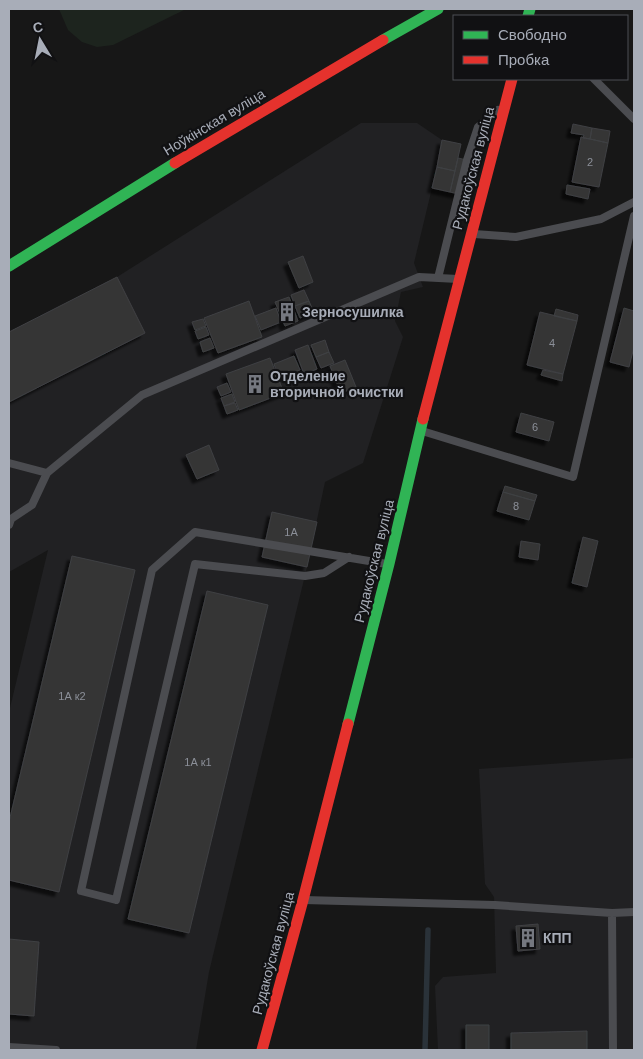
<svg xmlns="http://www.w3.org/2000/svg" width="643" height="1059" font-family="Helvetica,sans-serif">
<style>
.built{fill:#212123}
.green{fill:#1d241e}
.lines{fill:none;stroke-linecap:round;stroke-linejoin:round}
.stream{stroke:#2a3239;stroke-width:5.5}
.building{fill:#353536;stroke:#3f4043;filter:url(#shadow)}
.lane{stroke:#4b4c50;stroke-width:8}
.fast{stroke:#30b455;stroke-width:11}
.jam{stroke:#e5322d;stroke-width:11}
.labels{text-anchor:middle;stroke-width:4.5;stroke-linejoin:round;paint-order:stroke}
.number-label{font-size:11px;fill:#8b8f98}
.street-label{font-size:14px;fill:#a8adb8;stroke:#111113}
.poi-label{font-size:14px;font-weight:bold;fill:#a8adb8;stroke:#111113;text-anchor:start}
</style>
<defs>
<filter id="shadow"><feDropShadow dx="-4.5" dy="4.5" stdDeviation="1" flood-color="#0009"/></filter>
</defs>
<rect width="100%" height="100%" fill="#171717"/>
<path class="built" d="M361,123h56l25,17 -10,48 -18,75 9,24 -22,5 -6,29 8,16 -40,126 -38,19 -18,85 -98,405 -13,78h-187v-338l39,-162 -39,22v-240l108,-55z
M634,758v292h-196l-3,-64 8,-9 53,-4 -2,-76 -9,-13 -6,-115z"/>
<path class="green" d="M59,9h127l-73,36 -16,2 -15,-5 -14,-12z"/>
<g class="lines">
<path class="stream" d="M425,1050l3,-120"/>
</g>
<path class="building" d="M573,124l19,4 -2,11 -7,-1 1,-3 -13,-2z
M592,128l18,3 -2,12 -18,-4z
M581,137l27,6 -9,44 -27,-5z
M442,140l19,4 -6,27 -18,-4z
M458,158l17,4 -7,34 -18,-4z
M437,167l18,4 -5,21 -18,-4z
M567,185l23,4 -2,10 -22,-5z
M303,256l10,26 -14,6 -11,-26z
M117,277l28,56 -136,69v-70z
M304,290l5,11 -14,5 -4,-11z
M289,297l9,24 -13,5 -10,-24z
M249,301l13,36 -44,16 -14,-35z
M309,301l5,12 -14,5 -5,-12z
M276,308l5,14 -20,8 -6,-14z
M624,308l10,3v36l-5,20 -19,-5z
M556,309l22,6 -1,6 -23,-5z
M540,312l37,9 -14,53 -36,-9z
M203,319l3,7 -11,4 -3,-8z
M206,327l3,8 -11,4 -3,-8z
M210,338l4,10 -11,4 -3,-10z
M325,340l4,12 -13,5 -5,-12z
M308,345l9,24 -13,5 -9,-24z
M329,352l5,11 -13,5 -5,-11z
M294,356l6,14 -21,8 -5,-14z
M270,358l14,35 -45,17 -13,-36z
M345,360l11,27 -15,6 -11,-27z
M543,370l20,4 -1,7 -21,-6z
M227,383l4,9 -10,4 -4,-9z
M232,394l3,8 -11,4 -3,-8z
M235,403l3,7 -11,4 -3,-8z
M521,413l33,9 -5,19 -33,-9z
M209,445l10,25 -22,9 -11,-24z
M505,486l32,9 -2,6 -32,-9z
M503,492l32,9 -6,19 -32,-9z
M272,512l45,10 -10,45 -45,-10z
M583,537l15,4 -11,46 -15,-4z
M521,541l19,3 -2,16 -19,-3z
M72,556l63,14 -76,322 -50,-12v-58z
M207,591l61,14 -79,328 -61,-14z
M538,924l2,25 -22,2 -2,-25z
M9,939l30,3 -5,74 -25,-2z
M466,1025h23v25h-23z
M587,1031v19h-76v-17z"/>
<g class="lines">
<path class="lane" d="M594,79l40,40
M474,234l42,3 85,-18 33,-17
M438,278l29,-118 11,-33 20,-17
M422,431l151,46 61,-261
M9,463l38,10 95,-78 277,-118 39,2
M9,525l2,-6 21,-14 15,-32
M349,557l-25,16 -19,3 -110,-12 -79,336 -35,-9 71,-321 43,-38 192,32
M304,900l191,5 117,8 22,-1
M612,913l1,137
M9,1047l47,3"/>
<path class="fast" d="M528,16l2,-7
M383,40l55,-31
M9,266l166,-103
M348,724l41,-160 34,-145"/>
<path class="jam" d="M175,163l208,-123
M423,419l89,-340
M262,1050l41,-150 45,-176"/>
</g>
<defs>
<g id="building-bare" transform="scale(1.5)"><path d="M-4-6H4V6H1V3H-1V6H-4ZM-2.5-4.3h1.7v1.8h-1.7ZM.8-4.3h1.7v1.8H.8ZM-2.5-1h1.7V.8h-1.7ZM.8-1h1.7V.8H.8Z" fill="#757880" stroke="#111113" stroke-width="2.5" paint-order="stroke"/></g>
</defs>
<g fill-rule="evenodd">
<use href="#building-bare" x="287" y="312"/>
<use href="#building-bare" x="255" y="384"/>
<use href="#building-bare" x="528" y="938"/>
</g>
<g class="labels">
<g class="number-label">
<text x="590" y="166">2</text>
<text x="552" y="347">4</text>
<text x="535" y="431">6</text>
<text x="516" y="510">8</text>
<text x="291" y="536">1А</text>
<text x="72" y="700">1А к2</text>
<text x="198" y="766">1А к1</text>
</g>
<g class="street-label">
<text transform="translate(214 122) rotate(-31)" y="5">Ноўкінская вуліца</text>
<text transform="translate(473 168) rotate(-75)" y="5">Рудакоўская вуліца</text>
<text transform="translate(374 561) rotate(-76)" y="5">Рудакоўская вуліца</text>
<text transform="translate(273 953) rotate(-75)" y="5">Рудакоўская вуліца</text>
</g>
<g class="poi-label">
<text x="302" y="317">Зерносушилка</text>
<text x="270" y="381">Отделение<tspan x="270" dy="16">вторичной очистки</tspan></text>
<text x="543" y="943">КПП</text>
</g>
</g>
<rect width="643" height="1059" fill="none" stroke="#a8adb8" stroke-width="20"/>
<rect x="453" y="15" width="175" height="65" fill="#111113" stroke="#4d4f55"/>
<rect x="463" y="31" width="25" height="8" fill="#30b455" stroke="#4d4f55"/>
<text x="498" y="40" font-size="15" fill="#a8adb8">Свободно</text>
<rect x="463" y="56" width="25" height="8" fill="#e5322d" stroke="#4d4f55"/>
<text x="498" y="65" font-size="15" fill="#a8adb8">Пробка</text>
<g transform="translate(40 40) rotate(350)" stroke="#111113" stroke-width="4" paint-order="stroke">
<path d="M0-4L9 19L0 12L-9 19Z" fill="#a8adb8"/>
<text y="-8" font-size="14" font-weight="bold" text-anchor="middle" fill="#a8adb8">С</text>
</g>
</svg>
